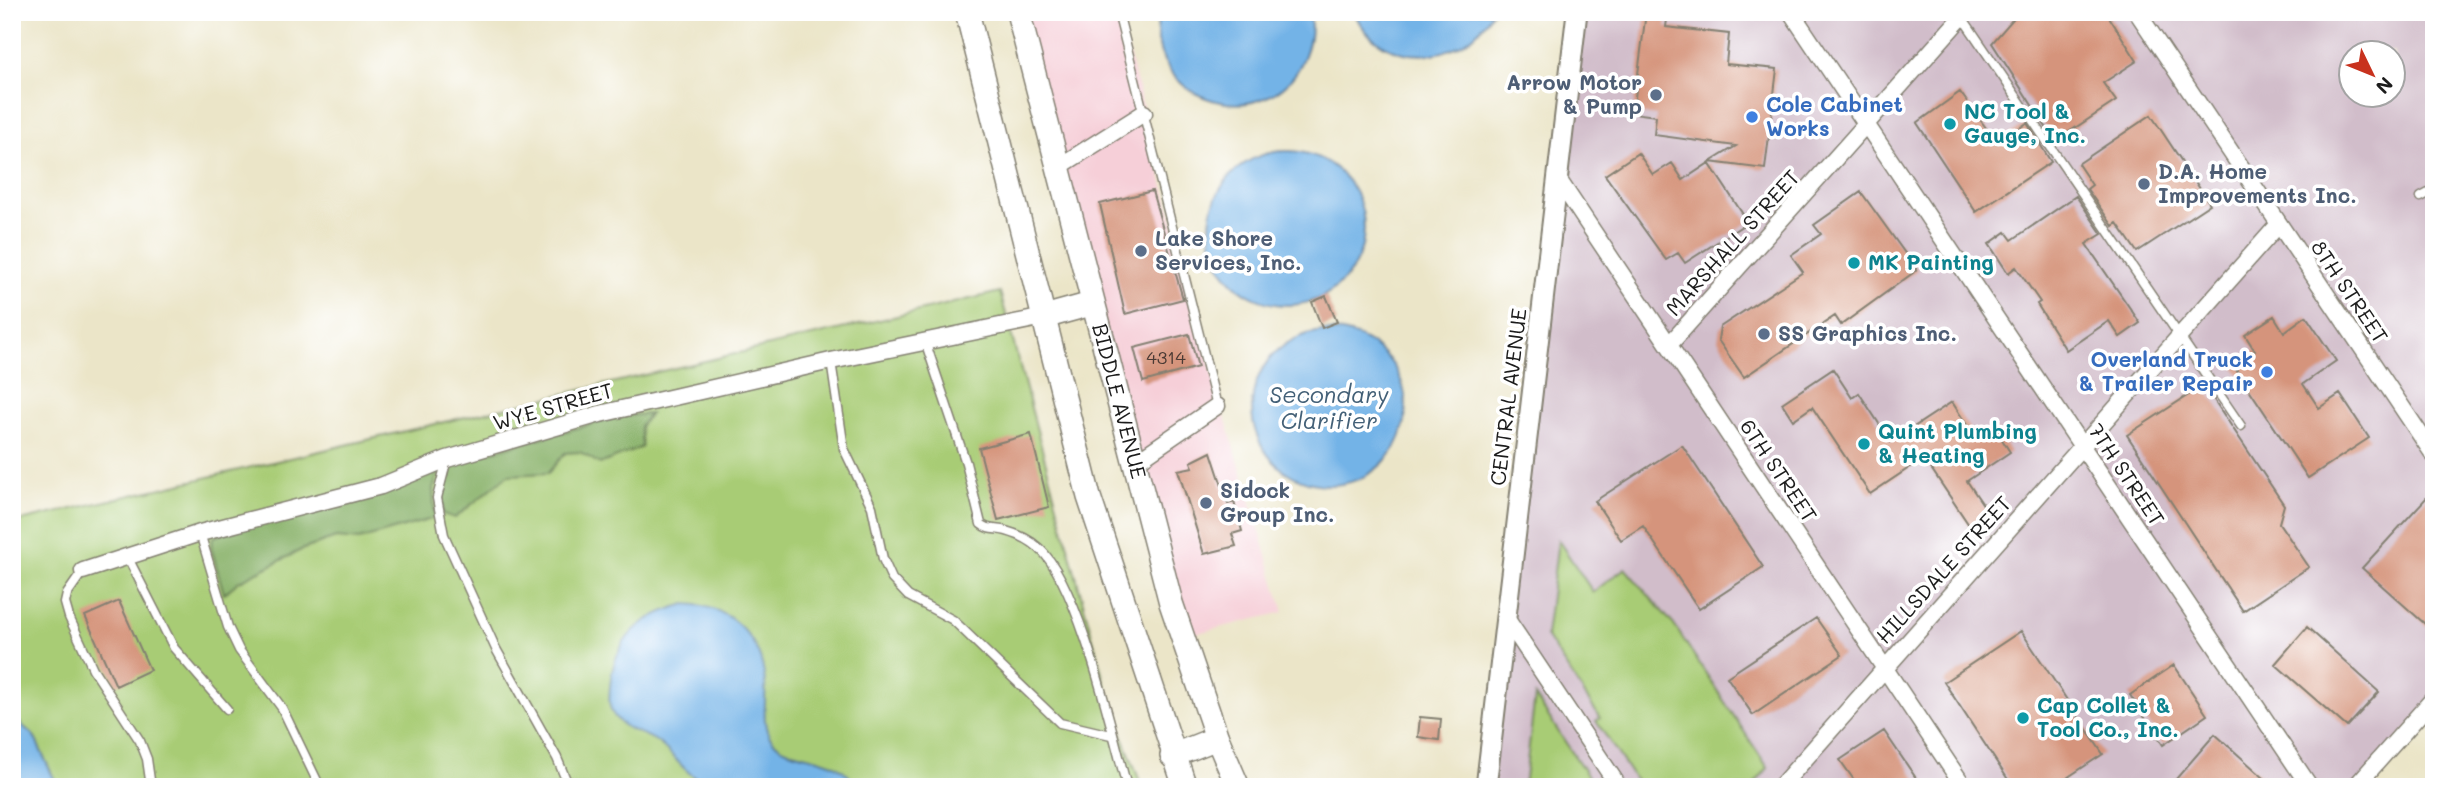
<svg xmlns="http://www.w3.org/2000/svg" width="2446" height="799" viewBox="0 0 2446 799" font-family="Mali,sans-serif">
<rect width="100%" height="100%" fill="#fff"/>
<filter id="ink" filterUnits="userSpaceOnUse"><feTurbulence type="fractalNoise" baseFrequency=".0143" numOctaves="2"/><feDisplacementMap in="SourceGraphic" scale="14" xChannelSelector="R" yChannelSelector="G"/><feConvolveMatrix kernelMatrix="1 2 1 2 8 2 1 2 1" color-interpolation-filters="sRGB"/></filter>
<filter id="wash" filterUnits="userSpaceOnUse"><feTurbulence type="fractalNoise" baseFrequency=".00686" numOctaves="4" result="noise"/><feDisplacementMap in="SourceGraphic" scale="28" xChannelSelector="R" yChannelSelector="G"/><feGaussianBlur stdDeviation="1.57" result="paint"/><feColorMatrix in="noise" values="0 0 0 0 0 0 0 0 0 0 0 0 0 0 0 0 0 1.4 0 .05"/><feComposite in="paint" operator="in"/></filter>
<g filter="url(#wash)">
<rect width="100%" height="100%" fill="#ebe5c8"/>
<path fill="#f6cfd8" d="M 1018,12 L 1118,12 L 1222,407 L 1284,612 L 1182,637 Z"/>
<path fill="#d1bdca" fill-rule="evenodd" d="M 1577,12 L 2434,12 L 2434,717 L 2424,710 L 2355,787 L 1486,787 ZM 2352,52 L 2394,52 L 2394,94 L 2352,94 Z"/>
<path fill="#a8cc75" stroke="#627448" stroke-width="2" d="M 1000,292 L 1110,703 L 1142,787 L 58,787 L 34,736 L 12,716 L 19,606 L 12,523 Z
M 1558,540 L 1593,592 L 1625,568 L 1674,625 L 1768,768 L 1752,787 L 1640,787 L 1596,721 L 1600,718 L 1546,636 Z
M 1535,696 L 1595,787 L 1524,787 Z"/>
<path fill="#86b066" stroke="#516641" stroke-width="2" d="M 650,414 L 640,426 L 642,447 L 600,464 L 580,452 L 565,453 L 548,473 L 508,475 L 455,518 L 443,514 C 442,495 441,474 457,461 L 621,416 Z
M 441,466 L 433,489 L 435,518 L 359,540 L 336,538 L 301,550 L 238,582 L 224,594 L 211,547 L 213,537 Z"/>
<path fill="#73b3e7" stroke="#486882" stroke-width="2" d="M 1159,12 L 1309,12 C 1313,26 1310,42 1305,55 C 1273,141 1140,104 1159,12 Z
M 1354,12 L 1492,12 C 1465,67 1379,71 1354,12 Z
M1210 228a77 77 0 1 1 154 0a77 77 0 1 1-154 0Z
M1252 408a77 77 0 1 1 154 0a77 77 0 1 1-154 0Z
M 12,595 L 19,606 L 12,716 L 34,736 L 58,787 L 12,787 Z
M 686,604 C 731,606 761,637 765,682 C 767,698 761,721 769,735 C 786,765 835,746 857,787 C 836,787 808,792 788,787 C 781,785 775,781 768,781 C 747,780 734,791 710,784 C 686,778 675,754 656,741 C 643,732 626,732 615,717 C 608,708 609,698 610,687 C 614,638 641,616 686,604 Z"/>
<g id="blocks">
<path fill="#d5947c" d="M 1646,12 L 1668,12 L 1666,27 L 1729,34 L 1726,64 L 1777,69 L 1765,169 L 1710,162 L 1736,146 L 1654,135 L 1656,116 L 1633,113 Z
M 2019,12 L 2106,12 L 2137,61 L 2103,83 L 2116,101 L 2055,141 L 1992,43 Z
M 1960,92 L 1997,143 L 2027,123 L 2051,162 L 1976,212 L 1917,123 Z
M 2151,115 L 2210,204 L 2137,252 L 2117,223 L 2113,226 L 2087,189 L 2092,185 L 2078,164 Z
M 1638,153 L 1653,175 L 1672,163 L 1683,180 L 1709,163 L 1748,222 L 1685,263 L 1678,253 L 1666,260 L 1605,175 Z
M 1152,191 L 1183,299 L 1125,314 L 1100,204 Z
M 1861,192 L 1917,270 L 1841,325 L 1835,316 L 1744,377 L 1718,340 L 1720,327 L 1803,272 L 1791,255 L 1821,234 L 1814,225 Z
M 2076,196 L 2102,234 L 2086,244 L 2140,323 L 2120,337 L 2109,321 L 2066,350 L 2037,304 L 2040,302 L 2016,267 L 2008,273 L 1989,244 L 2006,232 L 2012,240 Z
M 1326,296 L 1337,322 L 1322,328 L 1312,302 Z
M 2274,316 L 2284,332 L 2306,316 L 2336,361 L 2303,384 L 2319,408 L 2340,394 L 2369,438 L 2308,478 L 2233,365 L 2255,351 L 2245,335 Z
M 1189,334 L 1198,367 L 1143,382 L 1134,348 Z
M 1833,369 L 1852,398 L 1859,393 L 1891,442 L 1952,402 L 1976,439 L 1994,427 L 2010,452 L 1967,481 L 1990,515 L 1971,528 L 1924,458 L 1870,494 L 1812,407 L 1793,420 L 1782,403 Z
M 2204,385 L 2284,505 L 2279,523 L 2309,567 L 2243,611 L 2127,435 Z
M 1031,434 L 1049,507 L 998,520 L 979,448 Z
M 1682,445 L 1763,567 L 1699,609 L 1643,526 L 1621,540 L 1595,501 Z
M 1211,452 L 1228,504 L 1234,502 L 1242,531 L 1232,534 L 1236,546 L 1204,554 L 1178,470 L 1193,467 L 1191,462 Z
M 2427,497 L 2434,507 L 2434,632 L 2362,568 Z
M 119,601 L 150,670 L 116,686 L 85,616 Z
M 1816,618 L 1842,655 L 1753,715 L 1727,677 Z
M 2307,627 L 2379,692 L 2347,727 L 2275,664 Z
M 2021,631 L 2103,754 L 2053,787 L 2013,787 L 1944,682 Z
M 2174,665 L 2207,715 L 2163,745 L 2130,695 Z
M 1420,717 L 1441,719 L 1439,740 L 1418,737 Z
M 1884,731 L 1922,787 L 1859,787 L 1840,760 Z
M 2215,734 L 2274,787 L 2169,787 Z"/>
</g>
</g>
<g filter="url(#ink)">
<use href="#blocks" fill-opacity="0" stroke="#848072" stroke-width="2"/>
<g fill="none" stroke-linecap="round" stroke-linejoin="round">
<defs>
<path id="service" d="M 1118,12 L 1217,406
M 1962,17 L 2241,426
M 2421,197 L 2434,190
M 926,344 L 966,463 L 981,524 C 989,531 996,528 1006,531 C 1017,534 1030,540 1039,548 C 1079,584 1112,732 1127,787
M 831,361 L 844,449 L 872,507 L 883,559 L 892,579 L 908,596 L 953,620 L 1060,723 L 1111,735
M 447,459 L 437,498 L 444,535 L 496,649 L 557,758 L 569,787
M 200,533 L 228,627 L 239,650 L 282,708 L 320,787
M 127,556 L 174,648 L 227,709
M 83,571 L 67,594 L 65,603 L 69,617 L 93,669 L 140,741 L 147,759 L 151,787"/>
<path id="minor" d="M 1791,12 L 2310,787
M 2137,12 L 2434,455
M 1057,168 L 1144,113
M 1558,179 L 1964,787
M 1669,345 L 1966,12
M 1134,463 L 1217,406
M 83,571 L 200,533 L 381,486 L 447,459 L 600,414 L 831,361 L 1044,317
M 1506,618 L 1619,787
M 1780,787 L 2279,224
M 2355,787 L 2434,698"/>
<path id="tertiary" d="M 1486,787 L 1577,12"/>
<g id="secondary">
<path d="M 967,12 L 1089,497 L 1185,787"/>
<path id="s1" d="M 1018,12 L 1171,603 L 1217,738 L 1238,787"/>
<path d="M 1044,317 L 1091,304"/>
<path d="M 1172,756 L 1217,738"/>
</g>
</defs>
<use href="#service" stroke="#848072" stroke-width="11"/>
<use href="#minor" stroke="#848072" stroke-width="19"/>
<use href="#tertiary" stroke="#848072" stroke-width="23"/>
<use href="#secondary" stroke="#848072" stroke-width="26"/>
<use href="#service" stroke="#fff" stroke-width="8"/>
<use href="#minor" stroke="#fff" stroke-width="16"/>
<use href="#tertiary" stroke="#fff" stroke-width="19"/>
<use href="#secondary" stroke="#fff" stroke-width="23"/>
</g>
</g>
<g fill="#5c6f8a" stroke="#fff" stroke-width="2.5">
<circle cx="1656" cy="95" r="7"/>
<circle cx="2144" cy="184" r="7"/>
<circle cx="1141" cy="251" r="7"/>
<circle cx="1764" cy="334" r="7"/>
<circle cx="1206" cy="503" r="7"/>
</g>
<g fill="#3f7fe0" stroke="#fff" stroke-width="2.5">
<circle cx="1752" cy="117" r="7"/>
<circle cx="2267" cy="372" r="7"/>
</g>
<g fill="#0f9aa8" stroke="#fff" stroke-width="2.5">
<circle cx="1950" cy="124" r="7"/>
<circle cx="1854" cy="263" r="7"/>
<circle cx="1864" cy="444" r="7"/>
<circle cx="2023" cy="718" r="7"/>
</g>
<g text-anchor="middle" stroke-width="7" stroke-linejoin="round" paint-order="stroke">
<g font-size="18" fill="#4a3a34">
<text x="1166" y="364">4314</text>
</g>
<g font-size="21" font-weight="bold" fill="#4e5e75" stroke="#fff" text-anchor="start">
<text x="1642" y="90" text-anchor="end">Arrow Motor<tspan x="1642" dy="24">&amp; Pump</tspan></text>
<text x="2158" y="179">D.A. Home<tspan x="2158" dy="24">Improvements Inc.</tspan></text>
<text x="1155" y="246">Lake Shore<tspan x="1155" dy="24">Services, Inc.</tspan></text>
<text x="1778" y="341">SS Graphics Inc.</text>
<text x="1220" y="498">Sidock<tspan x="1220" dy="24">Group Inc.</tspan></text>
</g>
<g font-size="21" font-weight="bold" fill="#366cbe" stroke="#fff" text-anchor="start">
<text x="1766" y="112">Cole Cabinet<tspan x="1766" dy="24">Works</tspan></text>
<text x="2253" y="367" text-anchor="end">Overland Truck<tspan x="2253" dy="24">&amp; Trailer Repair</tspan></text>
</g>
<g font-size="21" font-weight="bold" fill="#0d838f" stroke="#fff" text-anchor="start">
<text x="1964" y="119">NC Tool &amp;<tspan x="1964" dy="24">Gauge, Inc.</tspan></text>
<text x="1868" y="270">MK Painting</text>
<text x="1878" y="439">Quint Plumbing<tspan x="1878" dy="24">&amp; Heating</tspan></text>
<text x="2037" y="713">Cap Collet &amp;<tspan x="2037" dy="24">Tool Co., Inc.</tspan></text>
</g>
<g font-size="21" fill="#1c1c1c" stroke="#fff">
<text transform="translate(1733 243) rotate(-48)" y="7">MARSHALL STREET</text>
<text transform="translate(2349 292) rotate(56)" y="7">8TH STREET</text>
<text transform="translate(1509 397) rotate(-83)" y="7">CENTRAL AVENUE</text>
<text dy="7" stroke="none"><textPath href="#s1" startOffset="402">BIDDLE AVENUE</textPath></text>
<text transform="translate(553 407) rotate(-16)" y="7">WYE STREET</text>
<text transform="translate(1778 471) rotate(56)" y="7">6TH STREET</text>
<text transform="translate(2126 475) rotate(56)" y="7">7TH STREET</text>
<text transform="translate(1944 570) rotate(-48)" y="7">HILLSDALE STREET</text>
</g>
<g font-size="23" font-style="italic" fill="#436077" stroke="#fff">
<text x="1329" y="403">Secondary<tspan x="1329" dy="26">Clarifier</tspan></text>
</g>
</g>
<rect width="2446" height="799" fill="none" stroke="#fff" stroke-width="42"/>
<g transform="translate(2372 74) rotate(133)"><circle r="33" fill="#ffffff" stroke="#a4a4a4" stroke-width="2"/>
<path d="M0-5L12 26L0 18L-12 26Z" fill="#c8321e"/>
<text y="-10" font-size="19" font-weight="bold" text-anchor="middle" fill="#1c1c1c">N</text>
</g>
</svg>
